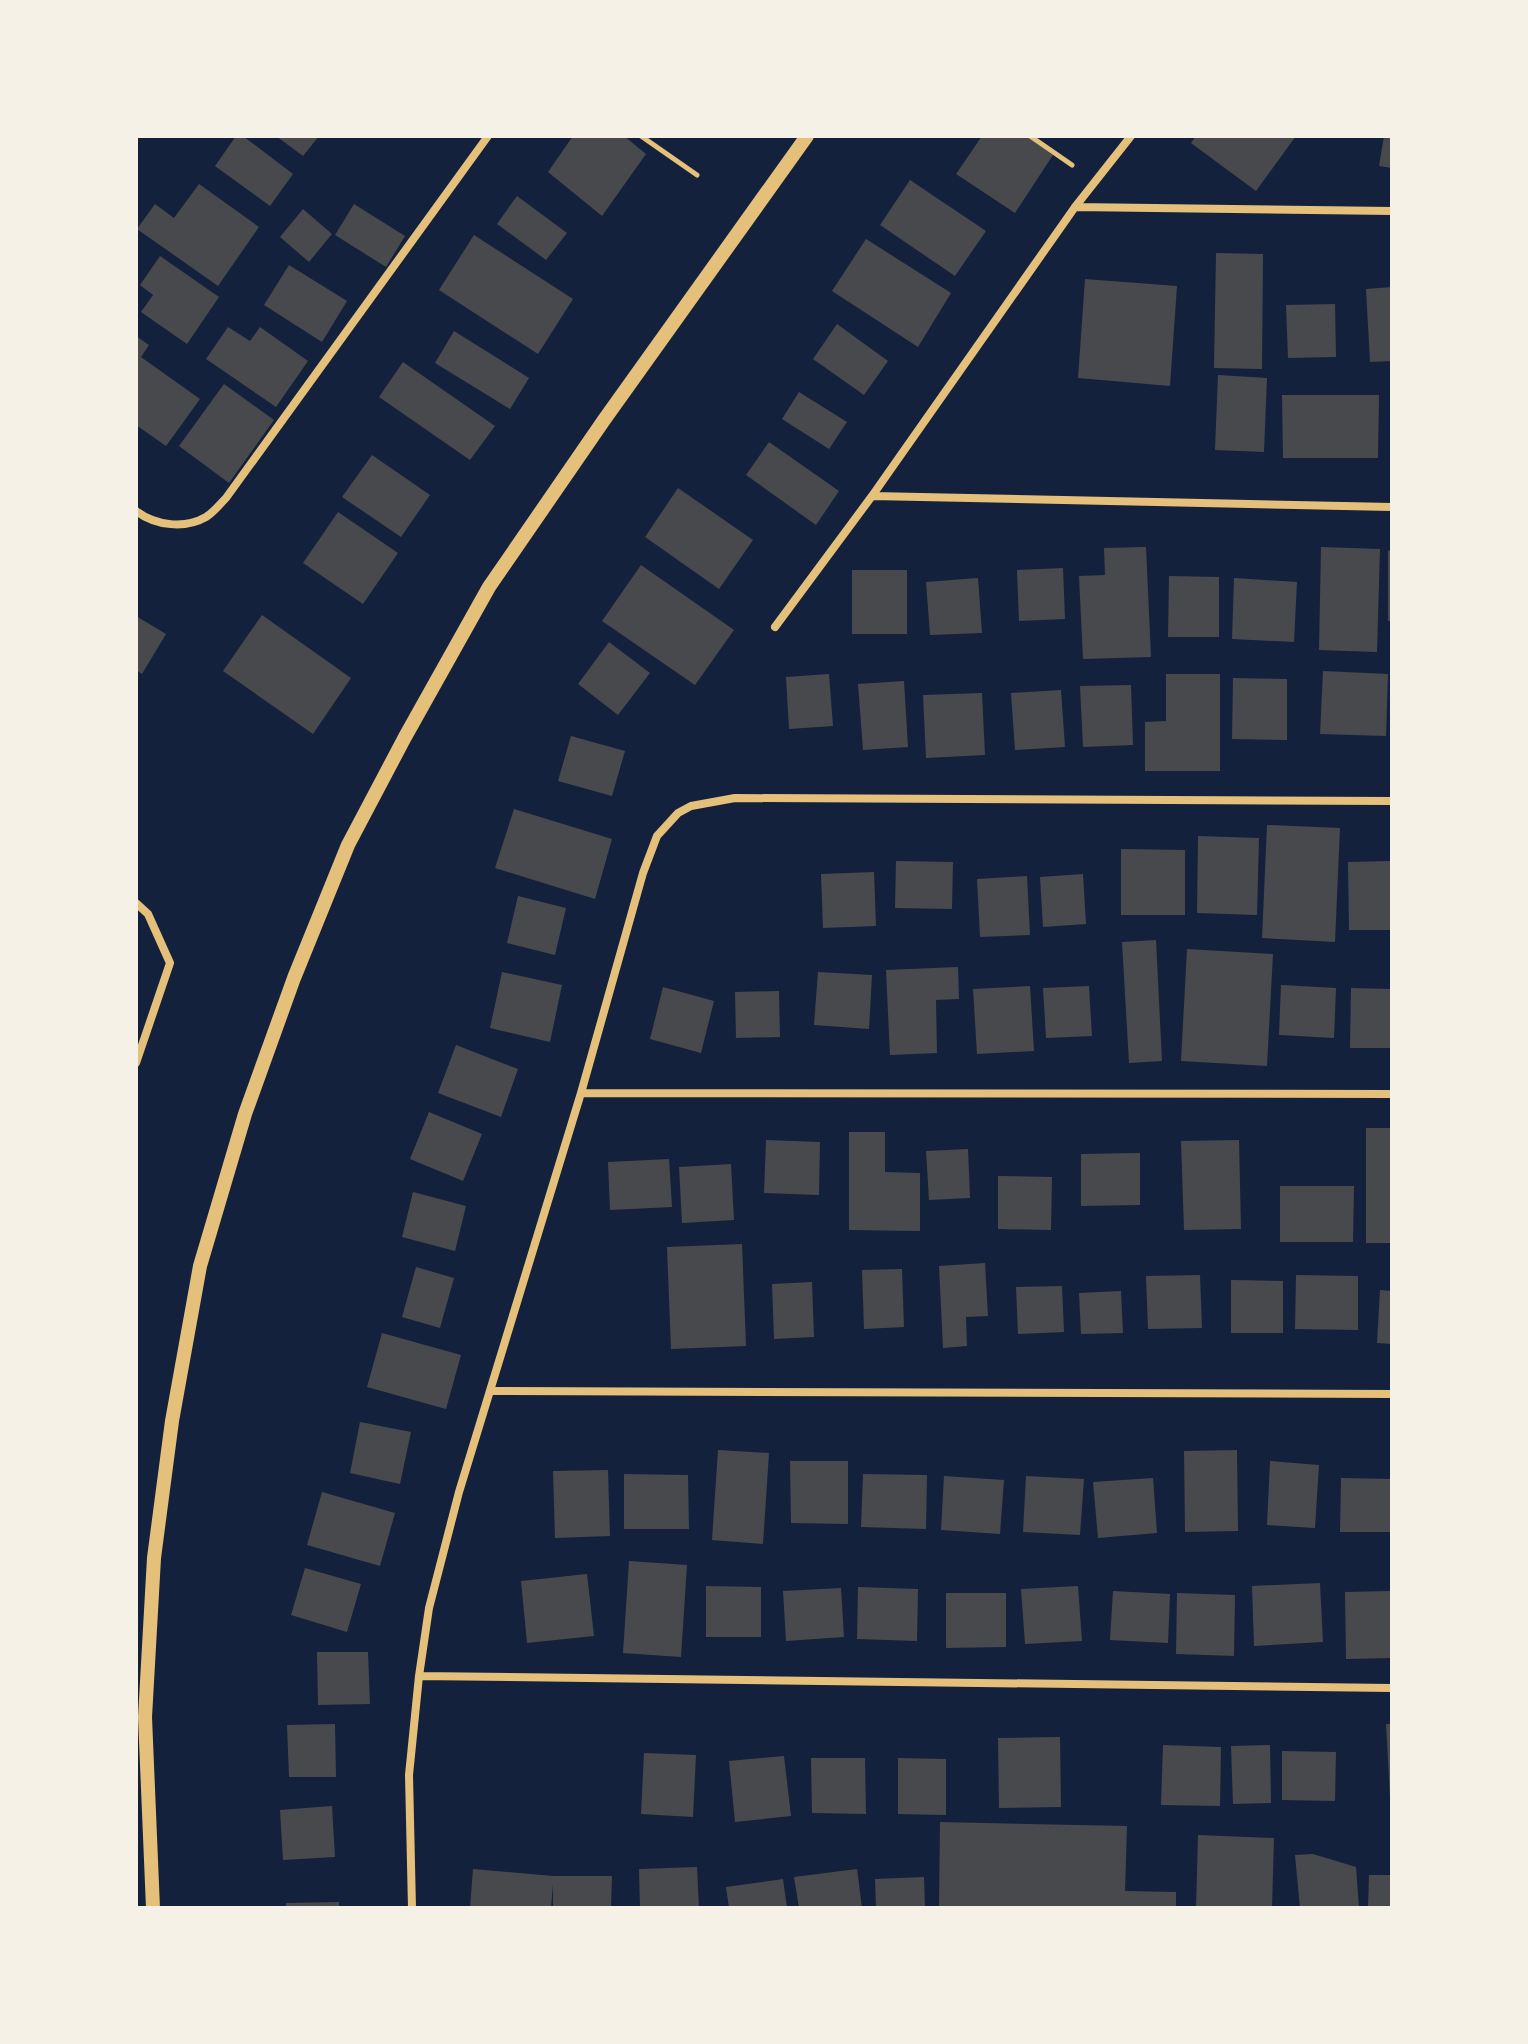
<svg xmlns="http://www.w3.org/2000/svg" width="1528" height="2044" viewBox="0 0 1528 2044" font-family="Mulish,sans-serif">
<rect width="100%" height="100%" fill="#14213d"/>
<path fill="#48494c" d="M 236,136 L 243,136 L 293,174 L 270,206 L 215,166 Z
M 276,136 L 319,136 L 303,156 Z
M 573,136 L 624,136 L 646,154 L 602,216 L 548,172 Z
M 982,136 L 1026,136 L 1053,155 L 1015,213 L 956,174 Z
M 1196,136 L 1296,136 L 1256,191 L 1191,143 Z
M 1384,136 L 1392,136 L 1392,168 L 1379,166 Z
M 910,180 L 986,231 L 955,276 L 880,225 Z
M 199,184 L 259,227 L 218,286 L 137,229 L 155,204 L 174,218 Z
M 517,196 L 567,233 L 546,260 L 497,224 Z
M 354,204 L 405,236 L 386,267 L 335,235 Z
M 303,209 L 332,234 L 309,262 L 280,237 Z
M 474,235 L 573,299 L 538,354 L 439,290 Z
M 866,239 L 951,293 L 918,347 L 832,291 Z
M 1216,253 L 1263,254 L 1262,369 L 1214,368 Z
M 160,256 L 219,297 L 187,344 L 141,312 L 153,295 L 140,285 Z
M 289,265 L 347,301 L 322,342 L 264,305 Z
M 1085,279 L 1177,286 L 1170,386 L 1078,378 Z
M 1392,287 L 1392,361 L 1370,362 L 1366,289 Z
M 1335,304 L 1336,357 L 1288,358 L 1286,305 Z
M 837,324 L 888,361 L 864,395 L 813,359 Z
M 228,327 L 250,341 L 260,327 L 308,361 L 276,407 L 206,359 Z
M 454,331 L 529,378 L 510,409 L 435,363 Z
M 136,336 L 149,345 L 141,357 L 200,399 L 166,446 L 136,425 Z
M 403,362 L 495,426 L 470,460 L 379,397 Z
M 1218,375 L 1267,378 L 1264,452 L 1215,450 Z
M 224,384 L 274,420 L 229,483 L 179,446 Z
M 799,392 L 847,422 L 829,449 L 782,419 Z
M 1282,395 L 1379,395 L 1378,458 L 1283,458 Z
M 769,442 L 839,491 L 816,525 L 746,475 Z
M 372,455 L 430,495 L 401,537 L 342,497 Z
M 678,488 L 753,540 L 719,589 L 645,537 Z
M 338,512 L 398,553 L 363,604 L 303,563 Z
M 1146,547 L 1151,657 L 1083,659 L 1079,576 L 1105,575 L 1104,548 Z
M 1321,547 L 1380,549 L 1377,652 L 1319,650 Z
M 1392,550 L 1392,621 L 1388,621 L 1388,551 Z
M 641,565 L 734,630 L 695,685 L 602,621 Z
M 1063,568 L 1065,619 L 1019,621 L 1017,570 Z
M 852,570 L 907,570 L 907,634 L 852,634 Z
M 1169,576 L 1219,577 L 1219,637 L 1168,637 Z
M 978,578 L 982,633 L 930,635 L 926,582 Z
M 1234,578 L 1297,582 L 1294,642 L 1232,639 Z
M 262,615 L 351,678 L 313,734 L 223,671 Z
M 136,616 L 166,634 L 142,674 L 136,670 Z
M 609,642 L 650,673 L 618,715 L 578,684 Z
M 1323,671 L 1388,674 L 1386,736 L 1320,734 Z
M 829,674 L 833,726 L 789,729 L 786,677 Z
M 1166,674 L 1220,674 L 1220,771 L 1145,771 L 1145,722 L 1166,721 Z
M 1233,678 L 1287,679 L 1287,740 L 1232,739 Z
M 904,681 L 908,747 L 863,750 L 858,684 Z
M 1131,685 L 1133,745 L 1083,747 L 1080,686 Z
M 1061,690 L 1065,747 L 1015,750 L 1011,693 Z
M 982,693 L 985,755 L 926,758 L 923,695 Z
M 571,736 L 625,751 L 612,796 L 558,781 Z
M 514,809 L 612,839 L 595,899 L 495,868 Z
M 1267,825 L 1340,828 L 1335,942 L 1262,938 Z
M 1198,836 L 1259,838 L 1257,915 L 1197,913 Z
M 1121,849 L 1185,850 L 1185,915 L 1121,915 Z
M 896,861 L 953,862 L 952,909 L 895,908 Z
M 1392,861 L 1392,930 L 1349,930 L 1348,862 Z
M 874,872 L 876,926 L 823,928 L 821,874 Z
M 1083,874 L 1086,924 L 1043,927 L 1040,877 Z
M 1027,876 L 1030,935 L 980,937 L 977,879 Z
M 518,896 L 566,908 L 555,955 L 507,943 Z
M 1156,940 L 1162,1061 L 1129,1063 L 1122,942 Z
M 1187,949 L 1273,954 L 1267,1066 L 1181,1061 Z
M 958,967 L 959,999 L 936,1000 L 937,1053 L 890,1055 L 886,970 Z
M 502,972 L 562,985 L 550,1042 L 490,1028 Z
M 818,972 L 872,975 L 869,1029 L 814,1025 Z
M 1281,985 L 1336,988 L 1334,1038 L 1279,1035 Z
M 1030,986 L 1034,1051 L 977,1054 L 973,989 Z
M 1089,986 L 1092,1036 L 1046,1038 L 1043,988 Z
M 663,987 L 714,1001 L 701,1053 L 650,1039 Z
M 1351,988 L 1392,989 L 1392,1048 L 1350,1048 Z
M 779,991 L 780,1037 L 736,1038 L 735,992 Z
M 456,1045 L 518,1069 L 501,1117 L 438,1093 Z
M 429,1112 L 482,1134 L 463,1181 L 410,1159 Z
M 1366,1128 L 1392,1128 L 1392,1243 L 1366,1243 Z
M 849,1132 L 885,1132 L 885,1172 L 920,1173 L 920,1231 L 849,1230 Z
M 766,1140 L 820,1142 L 819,1195 L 764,1193 Z
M 1239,1140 L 1241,1229 L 1184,1230 L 1181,1141 Z
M 968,1149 L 970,1198 L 929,1200 L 926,1151 Z
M 1140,1153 L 1140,1205 L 1081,1206 L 1081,1154 Z
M 669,1159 L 672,1207 L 610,1210 L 608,1162 Z
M 731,1164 L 734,1220 L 682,1223 L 679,1167 Z
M 998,1176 L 1052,1177 L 1051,1230 L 998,1229 Z
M 1280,1186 L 1354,1186 L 1353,1242 L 1280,1242 Z
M 413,1192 L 466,1206 L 455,1251 L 402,1237 Z
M 742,1244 L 746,1346 L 671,1349 L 667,1247 Z
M 985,1263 L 988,1316 L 966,1317 L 967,1346 L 943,1348 L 939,1266 Z
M 416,1267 L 454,1278 L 440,1328 L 402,1317 Z
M 902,1269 L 904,1327 L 864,1329 L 862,1270 Z
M 1200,1275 L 1202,1328 L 1148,1329 L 1146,1276 Z
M 1296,1275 L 1358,1276 L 1358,1330 L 1295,1329 Z
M 1231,1280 L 1283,1281 L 1283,1333 L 1231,1333 Z
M 812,1282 L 814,1337 L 774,1339 L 772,1284 Z
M 1062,1286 L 1064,1332 L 1018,1334 L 1016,1287 Z
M 1380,1290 L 1392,1291 L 1392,1344 L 1377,1343 Z
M 1121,1291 L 1123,1333 L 1081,1334 L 1079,1293 Z
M 382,1333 L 461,1355 L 446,1409 L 367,1387 Z
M 360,1422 L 411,1432 L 400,1484 L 350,1473 Z
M 718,1450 L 769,1453 L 763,1544 L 712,1540 Z
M 1237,1450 L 1238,1531 L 1185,1532 L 1184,1451 Z
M 790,1461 L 848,1461 L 848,1524 L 791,1523 Z
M 1270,1461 L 1319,1465 L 1315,1528 L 1267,1525 Z
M 608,1470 L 610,1536 L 555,1538 L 553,1471 Z
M 624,1474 L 688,1475 L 689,1529 L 624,1529 Z
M 863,1474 L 927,1475 L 926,1529 L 861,1527 Z
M 944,1476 L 1004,1480 L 1000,1534 L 941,1530 Z
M 1026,1476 L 1084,1479 L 1080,1535 L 1023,1532 Z
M 1153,1478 L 1157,1533 L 1098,1538 L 1093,1482 Z
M 1341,1478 L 1392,1479 L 1392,1532 L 1340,1532 Z
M 322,1492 L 395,1513 L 380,1566 L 307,1545 Z
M 629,1561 L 687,1565 L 681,1657 L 623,1653 Z
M 305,1568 L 361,1584 L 347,1632 L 291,1615 Z
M 587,1574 L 594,1636 L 527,1643 L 521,1581 Z
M 1320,1583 L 1323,1642 L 1254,1646 L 1252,1586 Z
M 706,1586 L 761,1587 L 761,1637 L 706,1637 Z
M 1078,1586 L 1082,1641 L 1025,1644 L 1021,1589 Z
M 858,1587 L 918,1589 L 917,1641 L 857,1639 Z
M 841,1588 L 844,1637 L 786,1641 L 783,1591 Z
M 1113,1591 L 1170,1594 L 1168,1643 L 1110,1640 Z
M 1391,1591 L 1392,1658 L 1346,1659 L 1345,1592 Z
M 946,1593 L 1006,1593 L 1006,1647 L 946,1648 Z
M 1177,1593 L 1235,1595 L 1234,1656 L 1176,1654 Z
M 317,1652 L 368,1652 L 370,1704 L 318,1705 Z
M 335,1724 L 336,1777 L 289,1777 L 287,1725 Z
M 1386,1724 L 1392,1724 L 1392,1797 L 1390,1797 Z
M 1060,1737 L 1061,1807 L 999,1808 L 998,1738 Z
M 1163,1745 L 1221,1747 L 1220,1806 L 1161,1805 Z
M 1270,1745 L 1271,1803 L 1233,1804 L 1231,1746 Z
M 1282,1751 L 1336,1752 L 1335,1801 L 1282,1800 Z
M 644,1753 L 696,1755 L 693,1817 L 641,1814 Z
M 784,1756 L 791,1816 L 735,1822 L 729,1761 Z
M 811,1758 L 865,1758 L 866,1814 L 812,1813 Z
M 898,1758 L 946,1759 L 946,1815 L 898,1814 Z
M 332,1806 L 335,1857 L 283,1860 L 280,1810 Z
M 940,1822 L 1127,1826 L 1125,1891 L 1176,1892 L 1176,1908 L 939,1908 Z
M 1198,1835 L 1274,1838 L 1272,1908 L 1196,1908 Z
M 1313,1854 L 1356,1867 L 1359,1908 L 1300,1908 L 1295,1855 Z
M 697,1867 L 699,1908 L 640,1908 L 639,1869 Z
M 473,1869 L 553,1876 L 612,1876 L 611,1908 L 553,1908 L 553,1884 L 551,1908 L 470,1908 Z
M 857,1869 L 862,1908 L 799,1908 L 794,1877 Z
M 1369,1875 L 1392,1875 L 1392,1908 L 1368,1908 Z
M 924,1877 L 925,1908 L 876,1908 L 875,1879 Z
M 783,1879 L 787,1908 L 729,1908 L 726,1887 Z
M 339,1902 L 339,1908 L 286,1908 L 286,1903 Z"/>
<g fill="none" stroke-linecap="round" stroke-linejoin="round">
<path stroke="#e5c07b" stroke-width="5" d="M 641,136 L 697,175
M 1030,136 L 1072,165"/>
<path stroke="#e5c07b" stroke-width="8" d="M 1075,207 L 1392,211
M 872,496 L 1392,507
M 136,511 C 156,526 185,529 206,517 C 214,512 220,504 226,498 L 488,136
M 775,627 L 872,496 L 1075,207 L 1131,136
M 136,903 L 148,914 L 170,963 L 136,1063
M 581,1093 L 1392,1094
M 490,1391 L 1392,1394
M 419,1676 L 1392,1688
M 412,1908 L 409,1775 L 419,1676 L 429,1608 L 459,1492 L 581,1093 L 643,873 L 657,836 L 678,813 L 691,806 L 735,798 L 1392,801"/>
<path stroke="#e5c07b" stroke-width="14" d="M 153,1908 L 145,1717 L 154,1558 L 172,1421 L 200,1266 L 245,1114 L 294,978 L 348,845 L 405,737 L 489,587 L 604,420 L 807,136"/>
</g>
<rect width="1528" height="2044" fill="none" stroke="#f6f1e7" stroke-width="276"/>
</svg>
